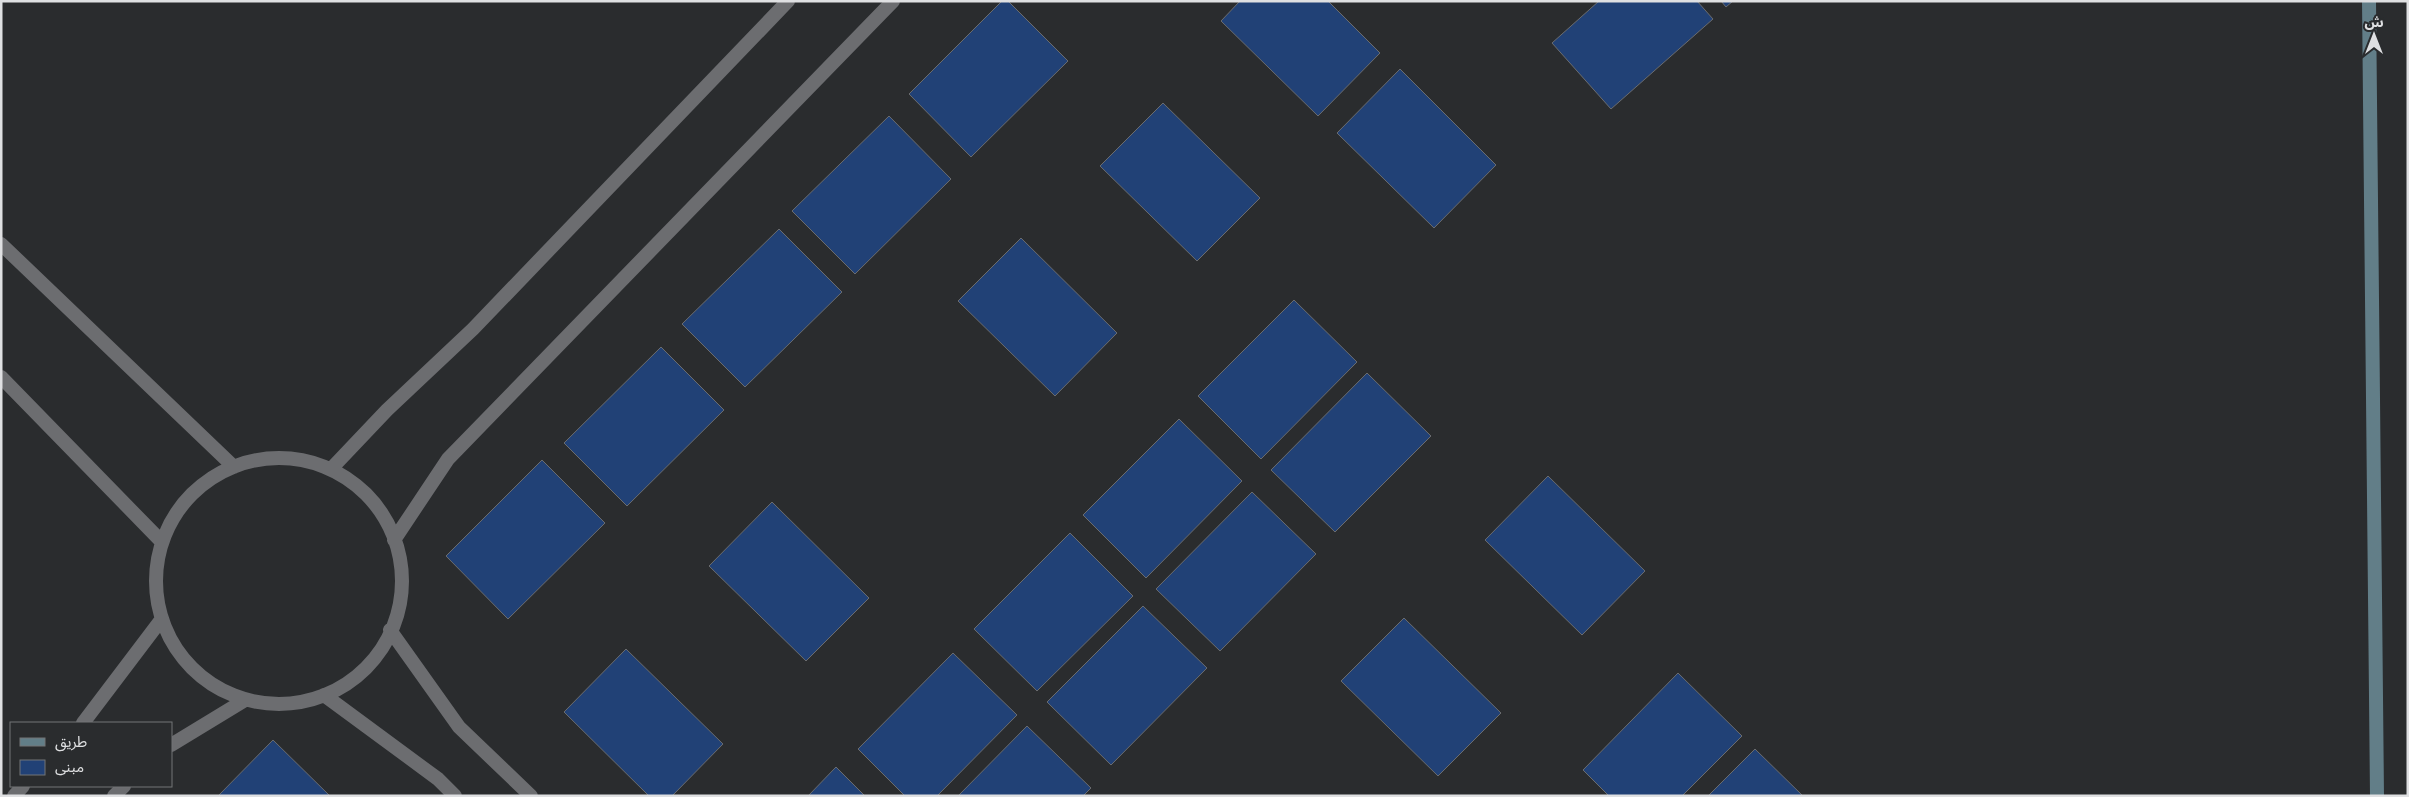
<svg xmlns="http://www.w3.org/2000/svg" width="2409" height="797" viewBox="0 0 2409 797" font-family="Signika,'Noto Sans Arabic',sans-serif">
<rect width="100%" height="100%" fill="#2a2c2e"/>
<path fill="#214176" stroke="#6a6c6f" d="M 1002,1 L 1008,1 L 1068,61 L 971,157 L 909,94 Z
M 1240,1 L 1328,1 L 1380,53 L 1318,116 L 1221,21 Z
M 1599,1 L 1697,1 L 1713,19 L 1611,109 L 1552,43 Z
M 1721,1 L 1733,1 L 1726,7 Z
M 1400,69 L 1496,165 L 1434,228 L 1337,133 Z
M 1163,103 L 1260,198 L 1197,261 L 1100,166 Z
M 889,116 L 951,179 L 855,274 L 792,211 Z
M 779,229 L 842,292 L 745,387 L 682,324 Z
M 1021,238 L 1117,333 L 1055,396 L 958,301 Z
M 1294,300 L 1357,362 L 1261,459 L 1198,396 Z
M 661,347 L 724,410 L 627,506 L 564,443 Z
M 1367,373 L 1431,436 L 1335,532 L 1271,470 Z
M 1179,419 L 1242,481 L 1146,578 L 1083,515 Z
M 542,460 L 605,523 L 508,619 L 446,556 Z
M 1548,476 L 1645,571 L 1582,635 L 1485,540 Z
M 1252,492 L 1316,554 L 1220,651 L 1156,589 Z
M 772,502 L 869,598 L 806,661 L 709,566 Z
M 1070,533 L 1133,596 L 1037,691 L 974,629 Z
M 1143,606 L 1207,668 L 1111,765 L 1047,702 Z
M 1404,618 L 1501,713 L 1438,776 L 1341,681 Z
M 626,649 L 723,744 L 672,796 L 649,796 L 564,712 Z
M 953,653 L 1017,715 L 937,796 L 905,796 L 858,749 Z
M 1678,673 L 1742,736 L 1682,796 L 1609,796 L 1583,770 Z
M 1027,726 L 1091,788 L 1083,796 L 958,796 Z
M 273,740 L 330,796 L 218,796 Z
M 1755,749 L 1803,796 L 1708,796 Z
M 836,767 L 865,796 L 808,796 Z"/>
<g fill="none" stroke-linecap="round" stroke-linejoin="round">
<path stroke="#6c6d70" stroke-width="14" d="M 1,244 L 234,467
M 1,377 L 161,541
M156 581a123 123 0 1 1 246 0a123 123 0 1 1-246 0Z
M 331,469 L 387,410 L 473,329 L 788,1
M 394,540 L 448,459 L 893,1
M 390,630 L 459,727 L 531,796
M 324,695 L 438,779 L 455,796
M 83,723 L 161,620
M 171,745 L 245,700
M 14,796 L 23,786
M 114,796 L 124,786"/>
<path stroke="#627e88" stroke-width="14" d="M 2369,1 L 2377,796"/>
</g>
<rect width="2409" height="797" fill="none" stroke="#dfe0e2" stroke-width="5"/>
<rect x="10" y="722" width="162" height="65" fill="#2a2c2e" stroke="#727476"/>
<rect x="20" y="738" width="25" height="8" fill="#627e88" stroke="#727476"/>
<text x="55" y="747" font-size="15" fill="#dfe0e2">طريق</text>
<rect x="20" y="760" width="25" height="15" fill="#214176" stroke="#727476"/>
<text x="55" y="772" font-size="15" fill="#dfe0e2">مبنى</text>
<g transform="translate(2374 35)" stroke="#2a2c2e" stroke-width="4" paint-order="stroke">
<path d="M0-4L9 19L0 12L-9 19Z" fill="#dfe0e2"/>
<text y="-8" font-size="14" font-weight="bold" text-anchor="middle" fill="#dfe0e2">ش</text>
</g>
</svg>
